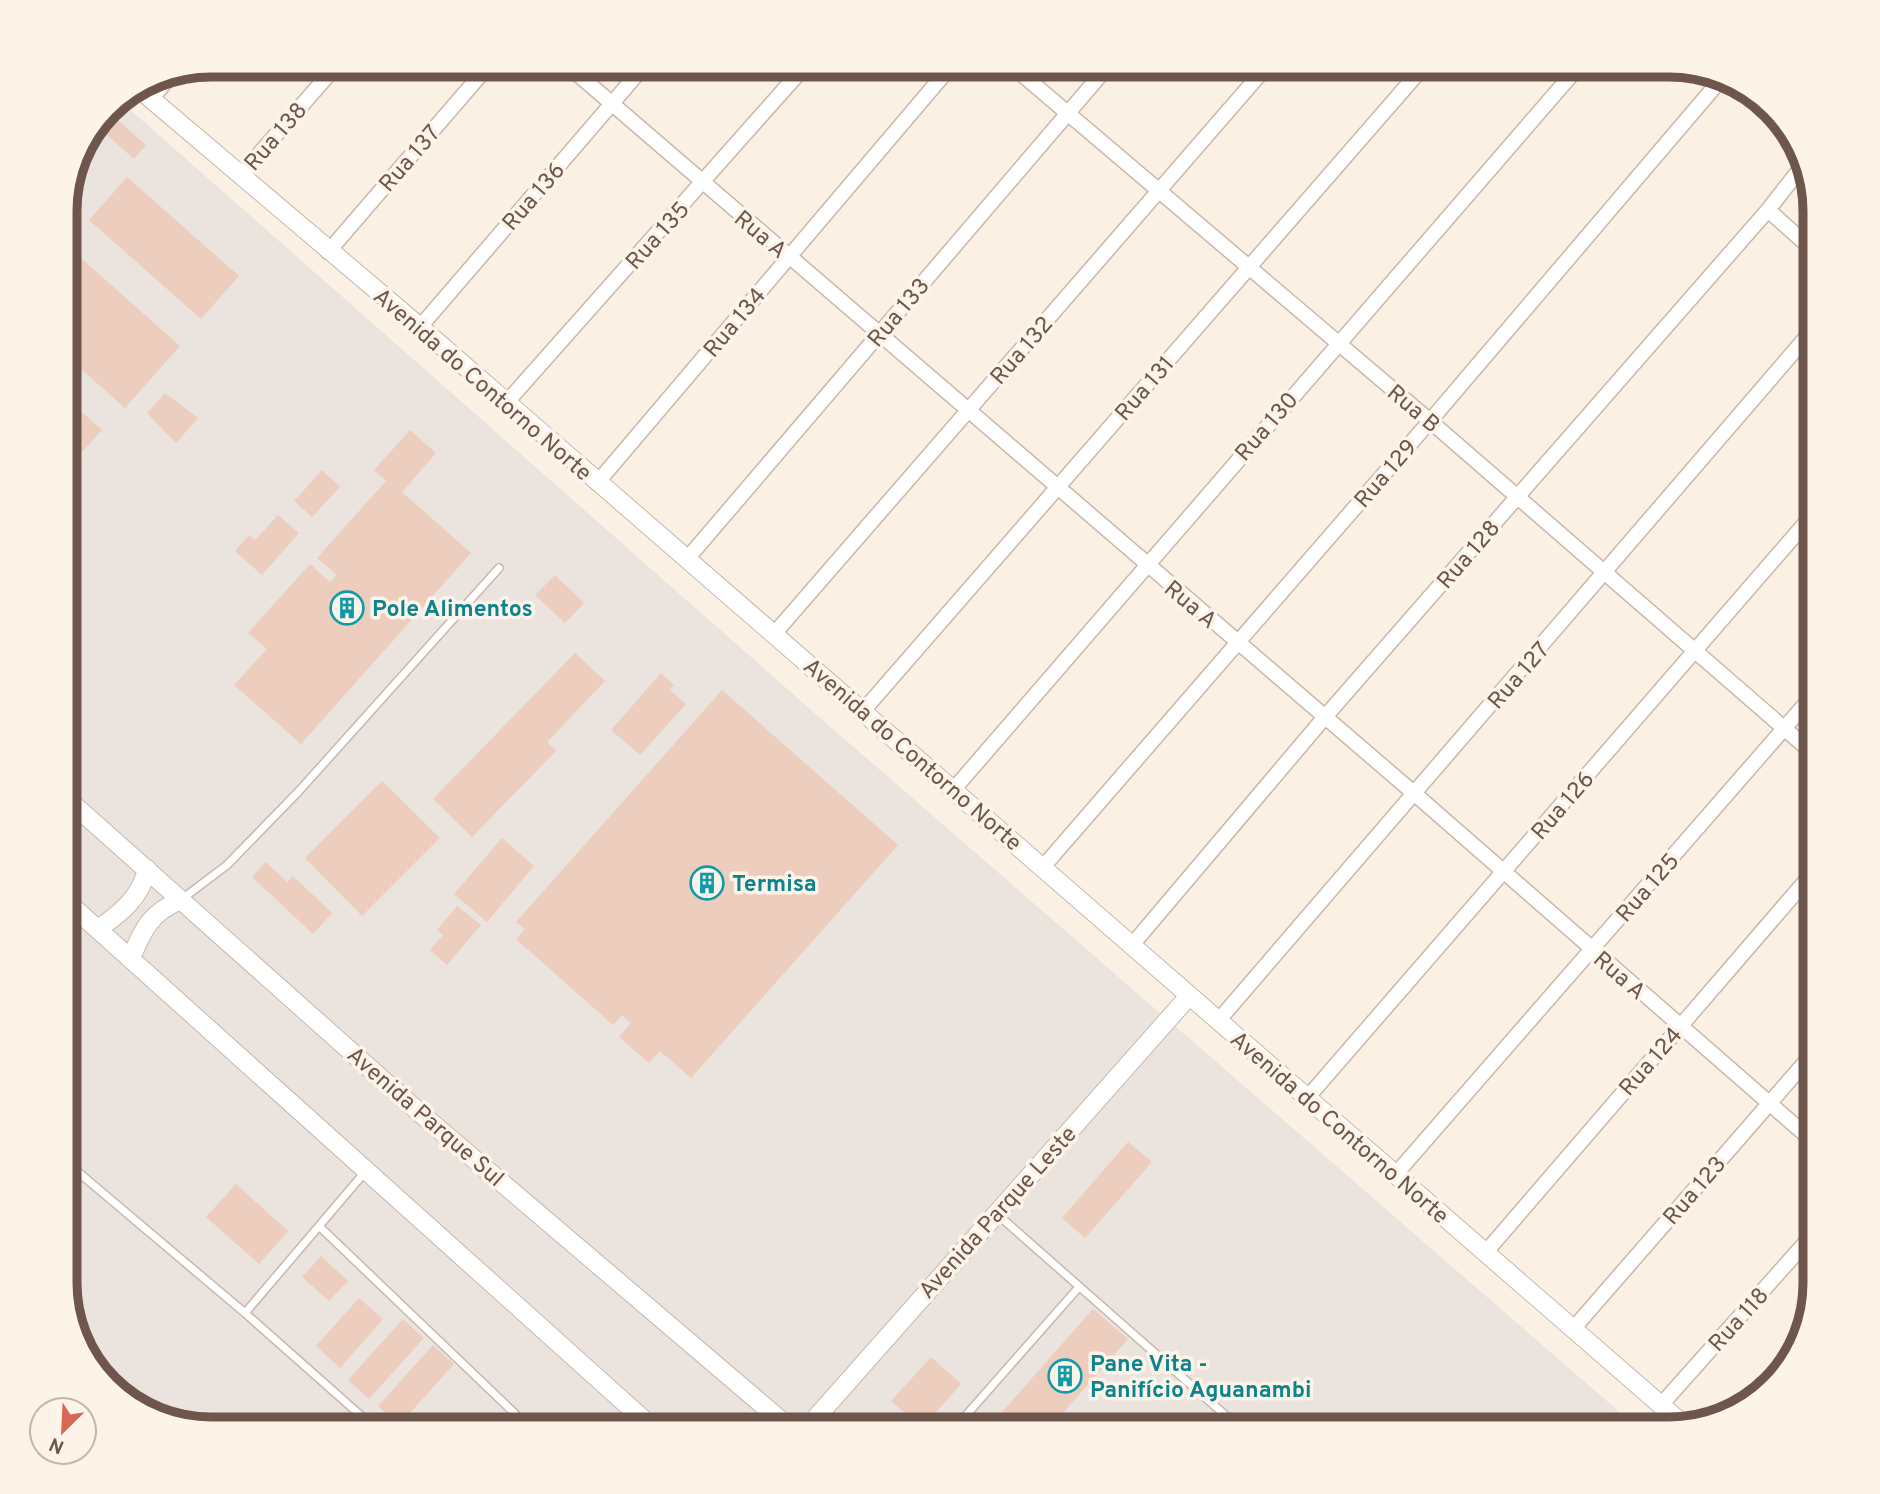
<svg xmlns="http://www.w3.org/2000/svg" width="1880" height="1494" viewBox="0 0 1880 1494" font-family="Overpass,sans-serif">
<rect width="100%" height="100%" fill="#faf0e4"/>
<path fill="#eae3de" d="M 118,99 L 811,710 L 1639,1429 L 211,1429 L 155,1418 L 115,1393 L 80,1348 L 65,1292 L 65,201 L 80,147 Z"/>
<path fill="#eccdbe" d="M 107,111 L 146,145 L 134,159 L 96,125 Z
M 84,141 L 92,148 L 74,169 L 80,147 Z
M 127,177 L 239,276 L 201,319 L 89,220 Z
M 65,244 L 180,346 L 125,408 L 82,370 L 75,378 L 65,369 L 69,357 L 65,354 Z
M 165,393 L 198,418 L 176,443 L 147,413 Z
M 65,397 L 102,430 L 65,471 Z
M 410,430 L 436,453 L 402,492 L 471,553 L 301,744 L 234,685 L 267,649 L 248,633 L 310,564 L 330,582 L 337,575 L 317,558 L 386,481 L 374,470 Z
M 322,470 L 340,487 L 312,517 L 294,501 Z
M 278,515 L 299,533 L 262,575 L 235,551 L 249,535 L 255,540 Z
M 555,575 L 584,603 L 565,623 L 535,595 Z
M 575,653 L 605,681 L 547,742 L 556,751 L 472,837 L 433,799 Z
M 661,673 L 674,685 L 670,690 L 686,704 L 640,755 L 611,730 Z
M 722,690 L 898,845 L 691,1078 L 660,1051 L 649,1063 L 619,1037 L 631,1023 L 622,1015 L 613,1025 L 516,939 L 525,929 L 516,922 Z
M 382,781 L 440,838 L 362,916 L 305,858 Z
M 502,838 L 534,866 L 487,922 L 454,894 Z
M 266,862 L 287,882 L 293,876 L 332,913 L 313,934 L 252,877 Z
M 457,906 L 481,925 L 447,965 L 430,950 L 443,935 L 437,930 Z
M 1128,1142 L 1152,1162 L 1085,1238 L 1062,1218 Z
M 236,1184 L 288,1231 L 259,1264 L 206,1217 Z
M 321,1256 L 348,1281 L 329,1301 L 302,1277 Z
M 359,1298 L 383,1319 L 340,1368 L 316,1346 Z
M 1093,1309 L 1128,1339 L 1063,1413 L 1082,1429 L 987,1429 Z
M 403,1319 L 424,1338 L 369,1399 L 348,1380 Z
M 433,1345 L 454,1364 L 399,1425 L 378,1406 Z
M 931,1357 L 961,1384 L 922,1428 L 891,1401 Z"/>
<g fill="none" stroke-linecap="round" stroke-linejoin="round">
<defs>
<path id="service" d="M 182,899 L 227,865 L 299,791 L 499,568
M 65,1161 L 245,1313 L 376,1429
M 997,1214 L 1241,1429
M 320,1227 L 531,1429
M 245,1313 L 365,1172
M 954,1429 L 1079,1287"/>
<path id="minor" d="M 567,65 L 1416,795 L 1815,1143
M 1011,65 L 1430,421 L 1815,755
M 151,99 L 174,72
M 240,176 L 337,65
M 1768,210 L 1815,252
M 328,252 L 489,65
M 420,327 L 645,65
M 506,403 L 806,65
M 597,483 L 952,65
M 687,559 L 1109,65
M 774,634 L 1268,65
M 863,711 L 1425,65
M 954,789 L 1580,65
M 1043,867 L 1430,421 L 1723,77
M 1132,945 L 1324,718 L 1768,210 L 1804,164
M 1218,1021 L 1815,327
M 1308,1097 L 1815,512
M 1395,1175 L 1815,693
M 1485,1253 L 1815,870
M 1573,1329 L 1815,1051
M 1661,1405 L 1815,1232"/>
<path id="tertiary" d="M 137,87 L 420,327 L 1685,1426
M 65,797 L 420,1113 L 791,1429
M 65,900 L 654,1429
M 98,929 C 121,913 141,897 147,869
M 131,958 C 143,929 151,912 181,900
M 806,1429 L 1189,996"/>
</defs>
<use href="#service" stroke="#c9b7ab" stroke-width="10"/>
<use href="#minor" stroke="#c9b7ab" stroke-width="17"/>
<use href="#tertiary" stroke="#c9b7ab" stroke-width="20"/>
<use href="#service" stroke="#fff" stroke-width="7"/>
<use href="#minor" stroke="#fff" stroke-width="14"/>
<use href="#tertiary" stroke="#fff" stroke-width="18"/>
</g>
<defs>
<symbol id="building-ring" viewBox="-11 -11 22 22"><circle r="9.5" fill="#fdf4e9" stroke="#0f9aa8" stroke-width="1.5"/><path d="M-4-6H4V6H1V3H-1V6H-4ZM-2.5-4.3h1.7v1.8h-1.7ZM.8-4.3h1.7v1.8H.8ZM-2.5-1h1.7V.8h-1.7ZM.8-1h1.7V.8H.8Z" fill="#0f9aa8"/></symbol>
</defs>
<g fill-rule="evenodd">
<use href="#building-ring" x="328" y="589" width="38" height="38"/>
<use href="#building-ring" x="688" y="864" width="38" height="38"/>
<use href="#building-ring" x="1046" y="1357" width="38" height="38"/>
</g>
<g text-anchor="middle" stroke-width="7" stroke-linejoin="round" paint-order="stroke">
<g font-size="23" fill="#6f564c" stroke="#fdf4e9">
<text transform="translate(275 136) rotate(-49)" y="8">Rua 138</text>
<text transform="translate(409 158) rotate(-49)" y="8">Rua 137</text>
<text transform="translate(533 196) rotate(-49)" y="8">Rua 136</text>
<text transform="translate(761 234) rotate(40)" y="8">Rua A</text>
<text transform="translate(657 235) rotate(-48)" y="8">Rua 135</text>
<text transform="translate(898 312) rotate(-50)" y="8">Rua 133</text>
<text transform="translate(734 322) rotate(-50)" y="8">Rua 134</text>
<text transform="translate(1021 350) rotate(-49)" y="8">Rua 132</text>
<text transform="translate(483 384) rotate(41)" y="8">Avenida do Contorno Norte</text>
<text transform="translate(1144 388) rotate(-49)" y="8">Rua 131</text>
<text transform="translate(1414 408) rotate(40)" y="8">Rua B</text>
<text transform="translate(1266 426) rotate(-49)" y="8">Rua 130</text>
<text transform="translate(1385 473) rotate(-49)" y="8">Rua 129</text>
<text transform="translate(1468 554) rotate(-49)" y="8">Rua 128</text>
<text transform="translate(1191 604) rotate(40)" y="8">Rua A</text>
<text transform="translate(1518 675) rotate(-49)" y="8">Rua 127</text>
<text transform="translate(913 754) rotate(41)" y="8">Avenida do Contorno Norte</text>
<text transform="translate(1562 805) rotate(-49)" y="8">Rua 126</text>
<text transform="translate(1647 887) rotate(-49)" y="8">Rua 125</text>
<text transform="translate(1620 975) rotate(41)" y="8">Rua A</text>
<text transform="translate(1650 1061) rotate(-49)" y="8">Rua 124</text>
<text transform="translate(426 1116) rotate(41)" y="8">Avenida Parque Sul</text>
<text transform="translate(1340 1127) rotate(41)" y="8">Avenida do Contorno Norte</text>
<text transform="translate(1694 1190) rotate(-49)" y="8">Rua 123</text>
<text transform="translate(997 1212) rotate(-48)" y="8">Avenida Parque Leste</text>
<text transform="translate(1738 1319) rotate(-48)" y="8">Rua 118</text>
</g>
<g font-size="23" font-weight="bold" fill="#0d838f" stroke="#fdf4e9" text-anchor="start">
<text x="372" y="616">Pole Alimentos</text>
<text x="732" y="891">Termisa</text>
<text x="1090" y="1371">Pane Vita -<tspan x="1090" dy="26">Panifício Aguanambi</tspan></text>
</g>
</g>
<path d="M0 0H1880V1494H0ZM211 77H1669A134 134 0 0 1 1803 211V1283A134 134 0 0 1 1669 1417H211A134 134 0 0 1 77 1283V211A134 134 0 0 1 211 77Z" fill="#fdf4e9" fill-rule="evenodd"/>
<path fill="none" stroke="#6f564c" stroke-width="9" d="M211 77H1669A134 134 0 0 1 1803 211V1283A134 134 0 0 1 1669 1417H211A134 134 0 0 1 77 1283V211A134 134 0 0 1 211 77Z"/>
<g transform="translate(63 1431) rotate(204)"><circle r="33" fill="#fdf4e9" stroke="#c4b5aa" stroke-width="2"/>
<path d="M0-5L12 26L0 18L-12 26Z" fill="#d86854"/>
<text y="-10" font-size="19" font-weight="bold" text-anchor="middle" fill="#6f564c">N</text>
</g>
</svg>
